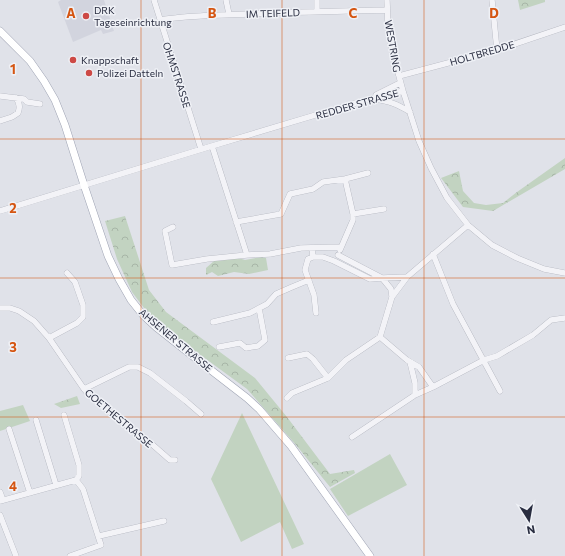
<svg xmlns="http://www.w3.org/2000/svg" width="565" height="556" viewBox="0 0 565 556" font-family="Commissioner,sans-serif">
<defs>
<pattern id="forest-crowns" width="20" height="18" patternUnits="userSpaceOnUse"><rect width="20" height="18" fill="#c2d3c1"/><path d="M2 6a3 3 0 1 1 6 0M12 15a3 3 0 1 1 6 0" fill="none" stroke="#a7b5a7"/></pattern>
</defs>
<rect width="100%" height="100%" fill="#e0e2e9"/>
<path fill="#d2d4de" d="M 61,0 L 104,0 L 114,31 L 103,34 L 101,30 L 73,42 L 58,2 Z"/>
<path fill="#c2d3c1" d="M 23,405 L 30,421 L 0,431 L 0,411 Z
M 242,413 L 304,544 L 292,549 L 280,522 L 241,542 L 211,479 Z
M 390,454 L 407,485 L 348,516 L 330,489 Z"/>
<path fill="url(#forest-crowns)" d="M 518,0 L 545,0 L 545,2 L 520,10 Z
M 565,158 L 565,169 L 493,211 L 463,207 L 441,178 L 459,171 L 463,191 L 474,203 L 486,205 L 503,203 L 517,192 Z
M 125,216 L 149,290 L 166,312 L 255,378 L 287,417 L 330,474 L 354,470 L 355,473 L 330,487 L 296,445 L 247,389 L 165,329 L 144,308 L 132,292 L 117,259 L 105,221 Z
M 235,257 L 245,260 L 261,257 L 266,258 L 268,270 L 249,274 L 234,272 L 218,276 L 212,272 L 206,275 L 206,268 L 214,261 Z
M 77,396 L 80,404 L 61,408 L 54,404 Z"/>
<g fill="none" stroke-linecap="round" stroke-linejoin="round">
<defs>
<path id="minor" d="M 154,0 L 201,149
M 226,0 L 229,14
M 317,0 L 317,11
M 387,0 L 388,26 L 392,50 L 403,91 L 419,141 L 431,168 L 447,198 L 468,225 L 492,245 L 517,258 L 544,269 L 565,273
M 492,0 L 497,50
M 160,20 C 189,15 219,15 249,14 C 295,12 341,11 387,10
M 399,76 L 497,50 L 565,27
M 376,95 L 400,83
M 0,96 L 24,99 L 27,102 L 40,104
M 374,99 C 389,101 397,104 410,112
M 0,121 L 12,117 L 18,113 C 20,108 20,103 16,98
M 212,146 L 247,255 L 270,254 L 301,248 L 341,247
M 0,211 L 212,146 L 369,99 L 403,91
M 353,214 L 384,209
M 236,222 L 281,214 L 290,194 L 313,189 L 323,182 L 345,179 L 368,173
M 173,227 L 165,231 L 172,265 L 207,259 L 247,255
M 312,248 L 313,257 L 323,257 L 334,261 L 370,279 L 382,278 L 391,289 L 392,297
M 340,250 L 353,220 L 353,214 L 345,179
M 433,254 L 453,304 L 500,391
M 338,255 L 382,278 L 407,277 L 468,225
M 313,257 L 308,259 L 305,270 L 314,295 L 316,313
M 0,308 L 10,308 L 19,311 L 34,321 L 49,338 L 84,389 L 91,397 L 134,431 L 146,439 L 170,460 L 175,460
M 213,322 L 250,313 L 267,304 L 276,294 L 292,287 L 309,280
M 380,337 L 407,360 L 419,367 L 433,387
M 49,338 L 77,323 L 83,317 L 83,305 L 75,282 L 67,273
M 219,347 L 240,343 L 246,348 L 258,346 L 265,340 L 259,308
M 288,358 L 307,354 L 313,359 L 328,378
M 410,362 L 415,383 L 415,395
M 84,389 L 129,367 L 138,367 L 150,373 L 186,401 L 201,414
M 287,398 L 292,393 L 328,378 L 346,360 L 380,337 L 392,297 L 407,277
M 64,415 L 79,465 L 79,476 L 76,480
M 36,420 L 56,485
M 9,429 L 30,493
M 352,437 L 415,395 L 433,387 L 484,360 L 497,356 L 533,335 L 551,320 L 565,318
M 0,492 L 3,500
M 0,501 L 76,480 L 83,489 L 101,545 L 70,556
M 0,515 L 16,556
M 99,536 L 164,521"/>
<path id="major" d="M 0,31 L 30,61 L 44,81 L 55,100 L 65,125 L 84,185 L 108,256 L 119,279 L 131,300 L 143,315 L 156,327 L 194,357 L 247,398 L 259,409 L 291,446 L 370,556"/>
</defs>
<use href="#minor" stroke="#a9acb6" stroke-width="6"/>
<use href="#major" stroke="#9fa4b4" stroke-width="8"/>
<use href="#minor" stroke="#f3f3f7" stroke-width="5.5"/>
<use href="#major" stroke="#fff" stroke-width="7"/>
</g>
<path fill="none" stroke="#d55511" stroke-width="1" stroke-opacity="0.55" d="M 141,0 L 141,556M 282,0 L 282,556M 424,0 L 424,556M 0,139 L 565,139M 0,278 L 565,278M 0,417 L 565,417"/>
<g fill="#cd4945" stroke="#eff1f6" stroke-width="1.5">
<circle cx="86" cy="16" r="4"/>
<circle cx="73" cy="60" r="4"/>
<circle cx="89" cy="73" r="4"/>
</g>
<g text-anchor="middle" stroke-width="3" stroke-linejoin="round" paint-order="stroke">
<g font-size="10" fill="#292d40" stroke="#eff1f6" text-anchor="start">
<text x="94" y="14">DRK<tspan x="94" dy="12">Tageseinrichtung</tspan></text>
<text x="81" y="64">Knappschaft</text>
<text x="97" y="77">Polizei Datteln</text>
</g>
<g font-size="10" fill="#292d40" stroke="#eff1f6">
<text transform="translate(273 13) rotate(-2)" y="4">IM TEIFELD</text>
<text transform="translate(393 46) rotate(80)" y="4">WESTRING</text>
<text transform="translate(482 53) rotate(-16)" y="4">HOLTBREDDE</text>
<text transform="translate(177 75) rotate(72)" y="4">OHMSTRASSE</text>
<text transform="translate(357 104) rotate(-16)" y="4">REDDER STRASSE</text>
<text transform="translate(176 340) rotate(40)" y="4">AHSENER STRASSE</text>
<text transform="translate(119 418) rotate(40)" y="4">GOETHESTRASSE</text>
</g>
</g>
<g font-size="13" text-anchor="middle" font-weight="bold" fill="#d55511" stroke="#eff1f6" stroke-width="3" stroke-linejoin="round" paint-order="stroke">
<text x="71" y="18">A</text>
<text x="212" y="18">B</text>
<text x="353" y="18">C</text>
<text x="494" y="18">D</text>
<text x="13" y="74">1</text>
<text x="13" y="213">2</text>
<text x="13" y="352">3</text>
<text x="13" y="491">4</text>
</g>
<g transform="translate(529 520) rotate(169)" stroke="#eff1f6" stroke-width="3" paint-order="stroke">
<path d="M0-3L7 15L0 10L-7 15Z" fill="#292d40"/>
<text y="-6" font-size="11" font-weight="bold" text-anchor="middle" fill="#292d40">N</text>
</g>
</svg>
